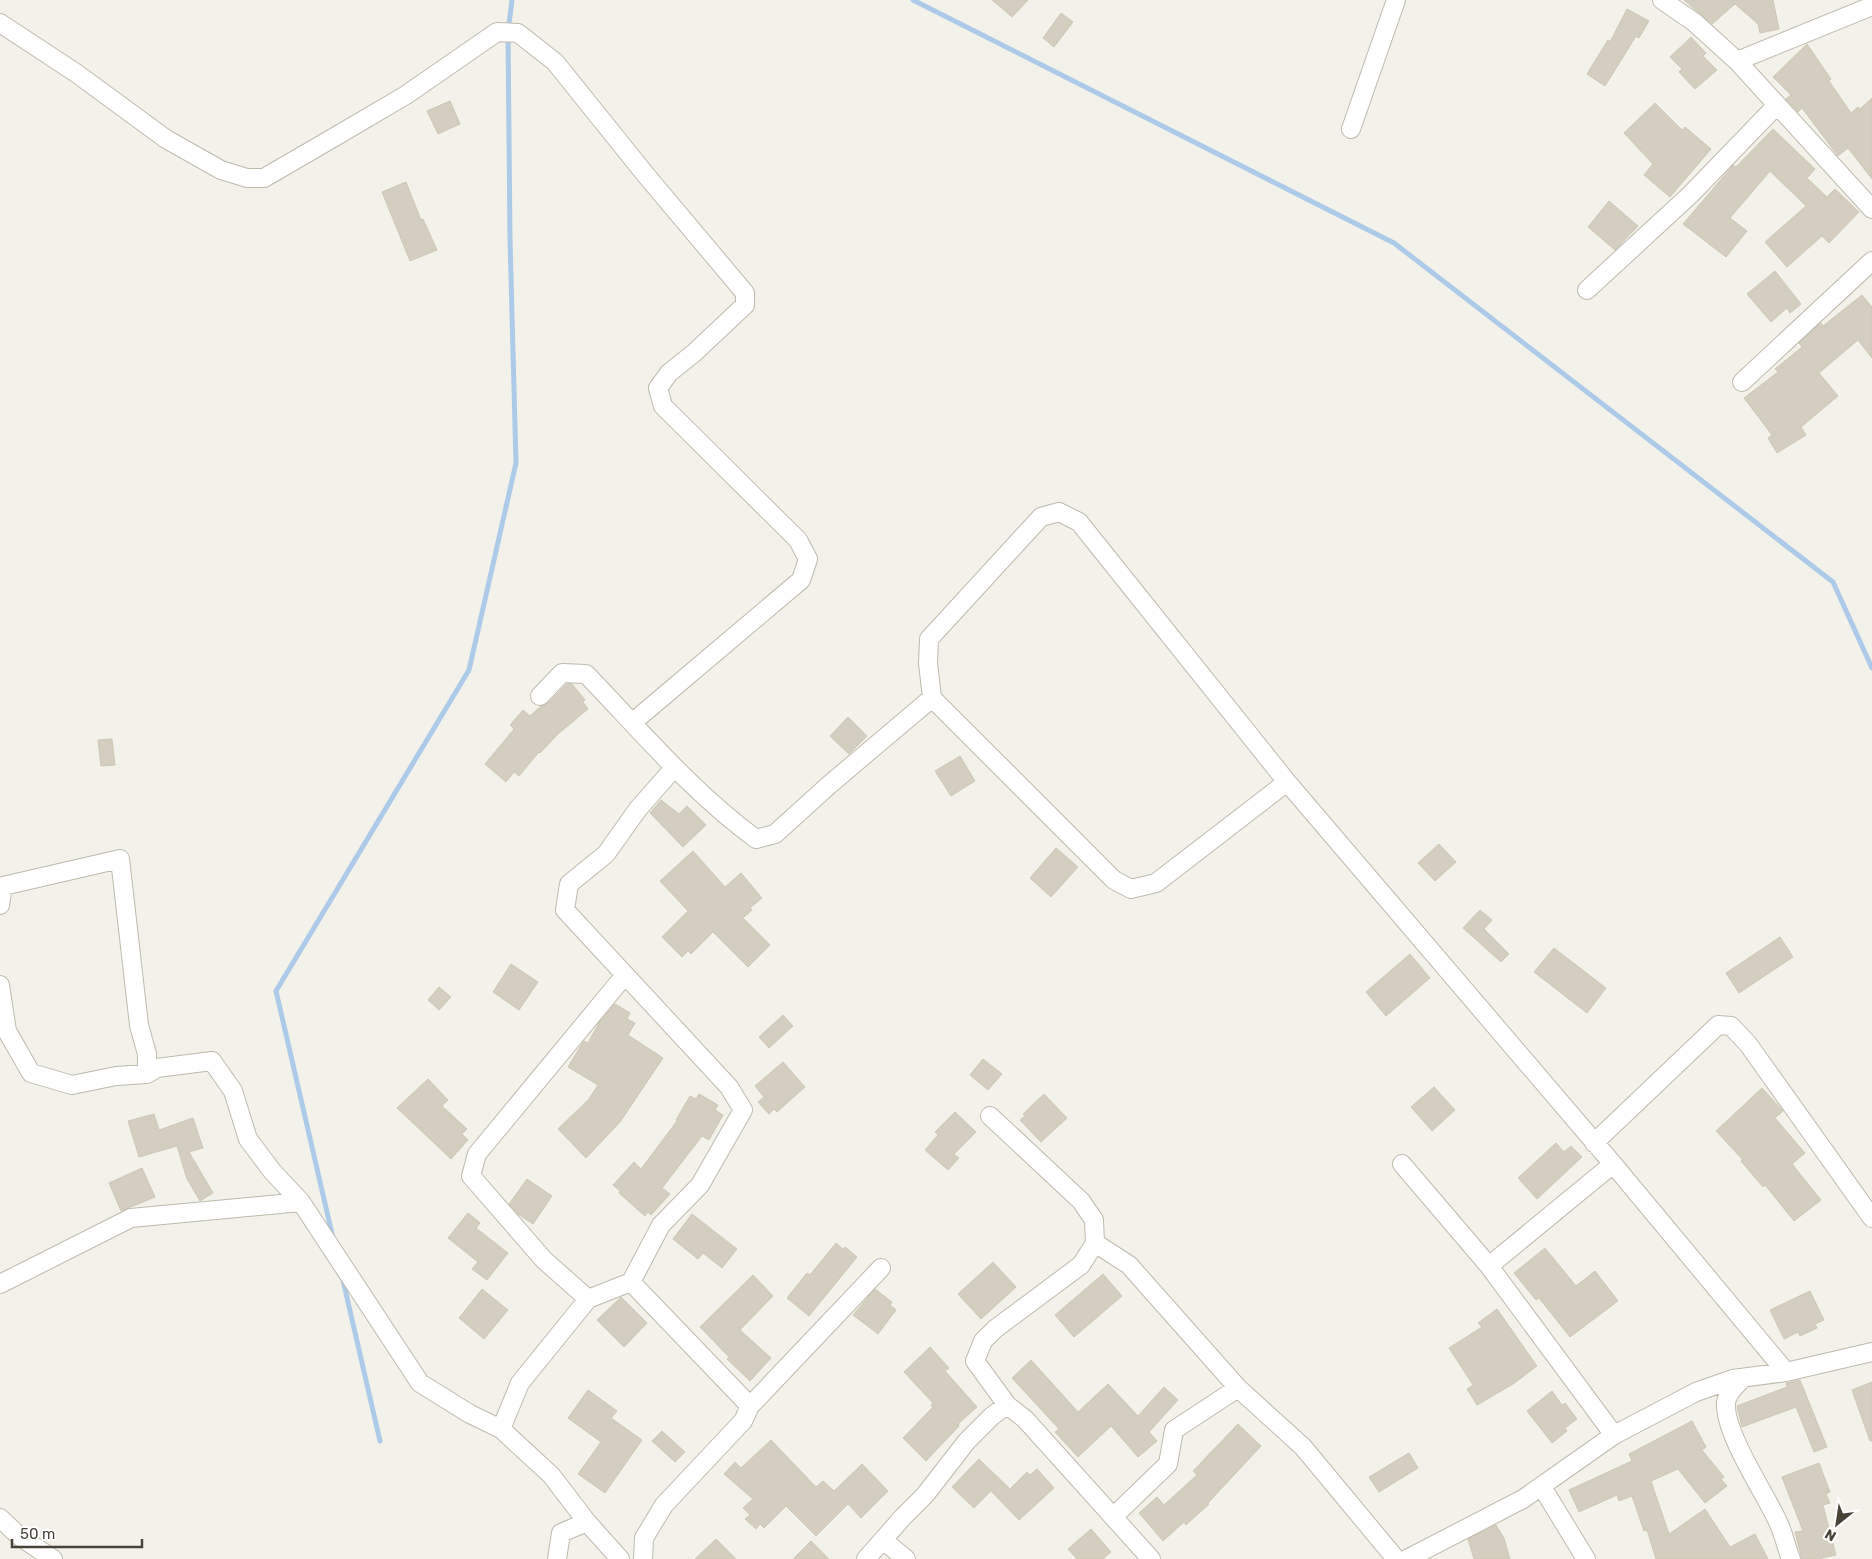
<svg xmlns="http://www.w3.org/2000/svg" width="1872" height="1559" viewBox="0 0 1872 1559" font-family="Rubik,sans-serif">
<rect width="100%" height="100%" fill="#f3f2ea"/>
<g fill="none" stroke-linecap="round" stroke-linejoin="round">
<path stroke="#adcae9" stroke-width="5" d="M 913,0 L 1394,243 L 1833,582 L 1872,668
M 333,1238 L 276,991 L 469,670 L 516,463 L 510,240 L 508,32 L 512,0
M 342,1276 L 380,1441"/>
</g>
<path fill="#d4cec1" stroke="#cec7b5" d="M 992,0 L 1028,0 L 1012,17 Z
M 1684,0 L 1773,0 L 1779,29 L 1760,33 L 1758,24 L 1735,4 L 1712,24 Z
M 1627,9 L 1649,21 L 1639,38 L 1636,36 L 1605,86 L 1587,74 L 1608,40 L 1610,42 Z
M 1061,13 L 1073,22 L 1054,47 L 1043,38 Z
M 1691,37 L 1706,53 L 1703,56 L 1717,70 L 1695,89 L 1679,72 L 1682,69 L 1670,57 Z
M 1807,44 L 1831,79 L 1829,81 L 1851,113 L 1858,107 L 1860,109 L 1872,98 L 1872,179 L 1848,148 L 1838,156 L 1802,108 L 1798,112 L 1786,99 L 1791,95 L 1773,77 Z
M 450,101 L 460,124 L 438,134 L 427,111 Z
M 1655,103 L 1682,130 L 1685,127 L 1711,149 L 1670,197 L 1644,175 L 1653,164 L 1624,133 Z
M 1773,129 L 1815,169 L 1807,178 L 1827,197 L 1835,189 L 1859,212 L 1829,243 L 1822,236 L 1787,267 L 1765,242 L 1806,206 L 1770,171 L 1730,218 L 1747,231 L 1726,257 L 1683,224 L 1730,169 L 1733,165 L 1736,167 Z
M 406,182 L 421,220 L 423,219 L 437,250 L 410,261 L 382,192 Z
M 1609,201 L 1638,226 L 1615,250 L 1588,227 Z
M 1775,271 L 1801,304 L 1790,313 L 1787,308 L 1771,322 L 1747,294 Z
M 1862,295 L 1872,307 L 1872,358 L 1858,340 L 1819,373 L 1838,396 L 1801,427 L 1806,435 L 1777,453 L 1768,438 L 1772,435 L 1744,398 L 1778,372 L 1775,369 L 1802,347 L 1799,343 L 1816,327 L 1821,323 L 1823,326 Z
M 567,684 L 572,684 L 585,700 L 583,702 L 588,709 L 558,734 L 540,753 L 539,752 L 519,776 L 514,772 L 506,782 L 485,764 L 514,729 L 510,725 L 523,710 L 530,716 L 541,706 L 548,703 Z
M 848,717 L 867,736 L 849,754 L 830,736 Z
M 112,739 L 115,765 L 101,766 L 98,740 Z
M 960,756 L 975,781 L 951,796 L 935,771 Z
M 661,800 L 679,814 L 687,806 L 706,825 L 683,847 L 650,813 Z
M 1439,844 L 1456,862 L 1435,881 L 1418,863 Z
M 1056,848 L 1078,867 L 1051,897 L 1030,878 Z
M 693,851 L 725,887 L 741,873 L 762,898 L 750,908 L 752,910 L 743,918 L 770,945 L 748,967 L 713,932 L 691,954 L 688,951 L 682,957 L 662,937 L 688,911 L 660,881 Z
M 1480,910 L 1492,920 L 1484,929 L 1509,954 L 1501,962 L 1463,928 Z
M 1780,937 L 1793,957 L 1739,993 L 1726,973 Z
M 1554,948 L 1606,988 L 1587,1013 L 1534,972 Z
M 1410,954 L 1430,978 L 1386,1016 L 1366,992 Z
M 511,964 L 538,982 L 519,1010 L 493,992 Z
M 439,987 L 451,997 L 439,1010 L 428,1000 Z
M 615,1004 L 630,1013 L 627,1019 L 635,1023 L 628,1035 L 663,1058 L 620,1122 L 586,1158 L 558,1129 L 589,1099 L 598,1085 L 568,1067 L 582,1044 L 584,1041 L 588,1043 L 600,1021 Z
M 783,1015 L 793,1026 L 769,1048 L 759,1037 Z
M 983,1059 L 1002,1074 L 988,1090 L 970,1075 Z
M 783,1062 L 805,1087 L 777,1112 L 774,1109 L 769,1114 L 758,1102 L 764,1097 L 755,1086 Z
M 428,1079 L 448,1100 L 442,1106 L 467,1129 L 462,1134 L 468,1140 L 451,1159 L 397,1108 Z
M 1434,1087 L 1455,1110 L 1432,1131 L 1411,1107 Z
M 1762,1088 L 1783,1111 L 1775,1118 L 1805,1153 L 1792,1164 L 1821,1200 L 1794,1221 L 1765,1185 L 1763,1187 L 1741,1161 L 1743,1160 L 1716,1131 Z
M 699,1094 L 718,1105 L 715,1110 L 723,1115 L 709,1140 L 702,1136 L 662,1188 L 670,1194 L 651,1215 L 648,1212 L 645,1216 L 619,1193 L 620,1191 L 613,1185 L 634,1162 L 641,1169 L 677,1121 L 676,1120 L 690,1096 L 696,1099 Z
M 1044,1094 L 1067,1118 L 1041,1142 L 1020,1120 L 1025,1116 L 1023,1114 Z
M 955,1112 L 976,1132 L 954,1154 L 959,1158 L 948,1170 L 925,1150 L 938,1135 L 935,1132 Z
M 154,1114 L 159,1130 L 193,1118 L 203,1148 L 189,1152 L 213,1193 L 200,1201 L 187,1179 L 177,1146 L 139,1157 L 128,1121 Z
M 1556,1143 L 1564,1152 L 1571,1146 L 1582,1157 L 1537,1199 L 1518,1178 Z
M 142,1168 L 155,1197 L 121,1211 L 109,1183 Z
M 527,1179 L 552,1196 L 533,1224 L 518,1214 L 509,1204 Z
M 468,1213 L 480,1223 L 476,1228 L 508,1253 L 487,1280 L 472,1269 L 478,1262 L 448,1238 Z
M 692,1214 L 737,1249 L 722,1268 L 703,1253 L 698,1259 L 673,1239 Z
M 836,1243 L 843,1249 L 845,1247 L 857,1257 L 809,1316 L 787,1298 L 807,1273 L 810,1275 Z
M 1545,1248 L 1576,1286 L 1595,1271 L 1618,1301 L 1570,1337 L 1539,1298 L 1536,1300 L 1514,1273 Z
M 993,1262 L 1016,1287 L 981,1319 L 958,1294 Z
M 1103,1274 L 1122,1296 L 1074,1337 L 1055,1315 Z
M 753,1275 L 773,1296 L 740,1330 L 771,1358 L 750,1381 L 727,1359 L 729,1357 L 700,1327 Z
M 482,1289 L 508,1310 L 484,1339 L 459,1318 Z
M 875,1289 L 892,1302 L 890,1305 L 896,1310 L 878,1334 L 853,1315 Z
M 1810,1291 L 1824,1320 L 1815,1324 L 1817,1328 L 1800,1336 L 1798,1332 L 1784,1339 L 1770,1310 Z
M 621,1297 L 647,1323 L 624,1347 L 597,1320 Z
M 1497,1309 L 1537,1366 L 1513,1384 L 1477,1405 L 1467,1389 L 1473,1385 L 1449,1348 L 1482,1327 L 1478,1323 Z
M 930,1347 L 949,1368 L 945,1371 L 977,1407 L 958,1424 L 959,1426 L 926,1461 L 903,1438 L 933,1407 L 931,1405 L 933,1403 L 904,1372 Z
M 1031,1360 L 1078,1412 L 1108,1384 L 1138,1416 L 1164,1387 L 1178,1400 L 1149,1432 L 1157,1441 L 1138,1457 L 1111,1426 L 1078,1457 L 1055,1432 L 1059,1429 L 1012,1378 Z
M 1800,1380 L 1827,1447 L 1814,1452 L 1796,1407 L 1742,1427 L 1737,1406 L 1787,1387 L 1786,1383 Z
M 1872,1382 L 1872,1441 L 1870,1441 L 1852,1390 Z
M 588,1390 L 617,1411 L 611,1418 L 642,1440 L 605,1493 L 578,1474 L 601,1442 L 568,1418 Z
M 1552,1391 L 1562,1405 L 1565,1403 L 1577,1419 L 1565,1428 L 1567,1431 L 1552,1443 L 1527,1411 Z
M 1692,1421 L 1706,1447 L 1702,1450 L 1724,1477 L 1721,1479 L 1727,1486 L 1705,1503 L 1678,1469 L 1651,1481 L 1669,1534 L 1705,1509 L 1730,1547 L 1755,1534 L 1768,1559 L 1656,1559 L 1647,1530 L 1644,1531 L 1632,1496 L 1619,1501 L 1617,1495 L 1579,1512 L 1569,1490 L 1632,1461 L 1629,1454 Z
M 1238,1424 L 1261,1446 L 1208,1503 L 1209,1504 L 1186,1525 L 1184,1522 L 1163,1541 L 1139,1513 L 1157,1497 L 1164,1505 L 1197,1475 L 1193,1471 Z
M 662,1431 L 685,1452 L 675,1462 L 652,1441 Z
M 771,1440 L 816,1487 L 823,1481 L 834,1491 L 862,1464 L 888,1491 L 861,1518 L 848,1504 L 816,1536 L 786,1506 L 764,1528 L 760,1524 L 756,1529 L 745,1519 L 750,1515 L 743,1508 L 753,1499 L 724,1474 L 735,1462 L 741,1468 Z
M 1409,1453 L 1418,1468 L 1379,1492 L 1369,1477 Z
M 979,1459 L 1010,1489 L 1027,1472 L 1030,1475 L 1037,1469 L 1054,1488 L 1019,1520 L 991,1491 L 974,1508 L 952,1487 Z
M 1819,1463 L 1830,1492 L 1826,1494 L 1830,1503 L 1823,1505 L 1836,1555 L 1818,1559 L 1802,1559 L 1795,1532 L 1803,1531 L 1782,1477 Z
M 1496,1525 L 1504,1538 L 1510,1559 L 1474,1559 L 1468,1539 Z
M 1091,1529 L 1111,1552 L 1103,1559 L 1077,1559 L 1068,1549 Z
M 716,1539 L 736,1559 L 695,1559 Z
M 811,1541 L 829,1559 L 793,1559 Z"/>
<g fill="none" stroke-linecap="round" stroke-linejoin="round">
<defs>
<path id="street" d="M 1662,0 L 1694,22 L 1737,61 L 1872,209
M 0,23 L 76,73 L 166,139 L 221,170 L 247,178 L 264,178 L 338,135 L 406,95 L 497,32 L 518,33 L 555,62 L 645,174 L 745,293 L 745,305 L 694,353 L 669,373 L 658,388 L 663,406 L 798,540 L 808,559 L 801,580 L 633,722
M 1737,61 L 1872,6
M 1351,129 L 1396,0
M 1587,290 L 1691,194 L 1777,105
M 1742,382 L 1872,261
M 540,696 L 562,673 L 586,674 C 641,731 692,792 756,839 L 775,834 L 829,785 L 932,698 L 928,663 L 929,639 L 1041,517 L 1059,512 L 1079,522 L 1287,782 L 1613,1164 L 1786,1372
M 932,698 L 1114,880 L 1131,889 L 1156,883 L 1287,782
M 0,905 L 3,886 L 120,859 L 139,1025 L 147,1054 L 147,1074 L 157,1068 L 212,1061 L 233,1091 L 248,1139 L 272,1171 L 301,1202 L 420,1383 L 470,1414 L 501,1429 L 551,1475 L 587,1522 L 620,1559
M 0,985 L 7,1031 L 31,1073 L 72,1085 L 116,1076 L 147,1074
M 990,1116 L 1081,1201 L 1094,1220 L 1095,1243 L 1081,1265 L 995,1329 L 983,1341 L 975,1361 L 1007,1405 L 1025,1419 L 1151,1559
M 1594,1143 L 1718,1025 L 1731,1026 L 1748,1044 L 1872,1218
M 1402,1164 L 1489,1266 L 1614,1435
M 1095,1243 L 1129,1265 L 1238,1388 L 1303,1447 L 1396,1559
M 1489,1266 L 1613,1164
M 631,1282 L 750,1406 L 743,1421 L 664,1505 L 644,1538 L 643,1559
M 0,1284 L 131,1218 L 301,1202
M 588,1299 L 544,1260 L 471,1176 L 477,1154 L 625,975
M 1743,1378 C 1737,1385 1727,1392 1726,1403 C 1724,1433 1765,1493 1778,1522 C 1784,1534 1786,1547 1791,1559
M 750,1406 L 881,1268
M 501,1429 L 520,1383 L 588,1299 L 631,1282 L 661,1225 L 700,1185 L 743,1110 L 729,1087 L 565,910 L 569,884 L 606,854 L 638,809 L 674,768
M 1542,1487 L 1586,1559
M 1113,1517 L 1168,1464 L 1174,1430 L 1238,1388
M 0,1518 L 19,1536 L 53,1559
M 883,1540 L 906,1559
M 557,1559 L 561,1533 L 587,1522
M 866,1559 L 903,1517 L 925,1495 L 967,1441 L 992,1416 L 1007,1405
M 1407,1559 L 1523,1499 L 1614,1435 L 1696,1392 L 1733,1379 L 1786,1372 L 1872,1352"/>
</defs>
<use href="#street" stroke="#bebaae" stroke-width="20"/>
<use href="#street" stroke="#fff" stroke-width="18"/>
</g>
<g transform="translate(1837 1524) rotate(210)" stroke="#ffffff" stroke-width="4" paint-order="stroke">
<path d="M0-4L9 19L0 12L-9 19Z" fill="#474339"/>
<text y="-8" font-size="14" font-weight="bold" text-anchor="middle" fill="#474339">N</text>
</g>
<path d="M12 1539v8h130v-8" fill="none" stroke="#474339" stroke-width="2.5"/>
<text x="20" y="1539" font-size="15" fill="#474339" stroke="#ffffff" stroke-width="4" paint-order="stroke">50 m</text>
</svg>
